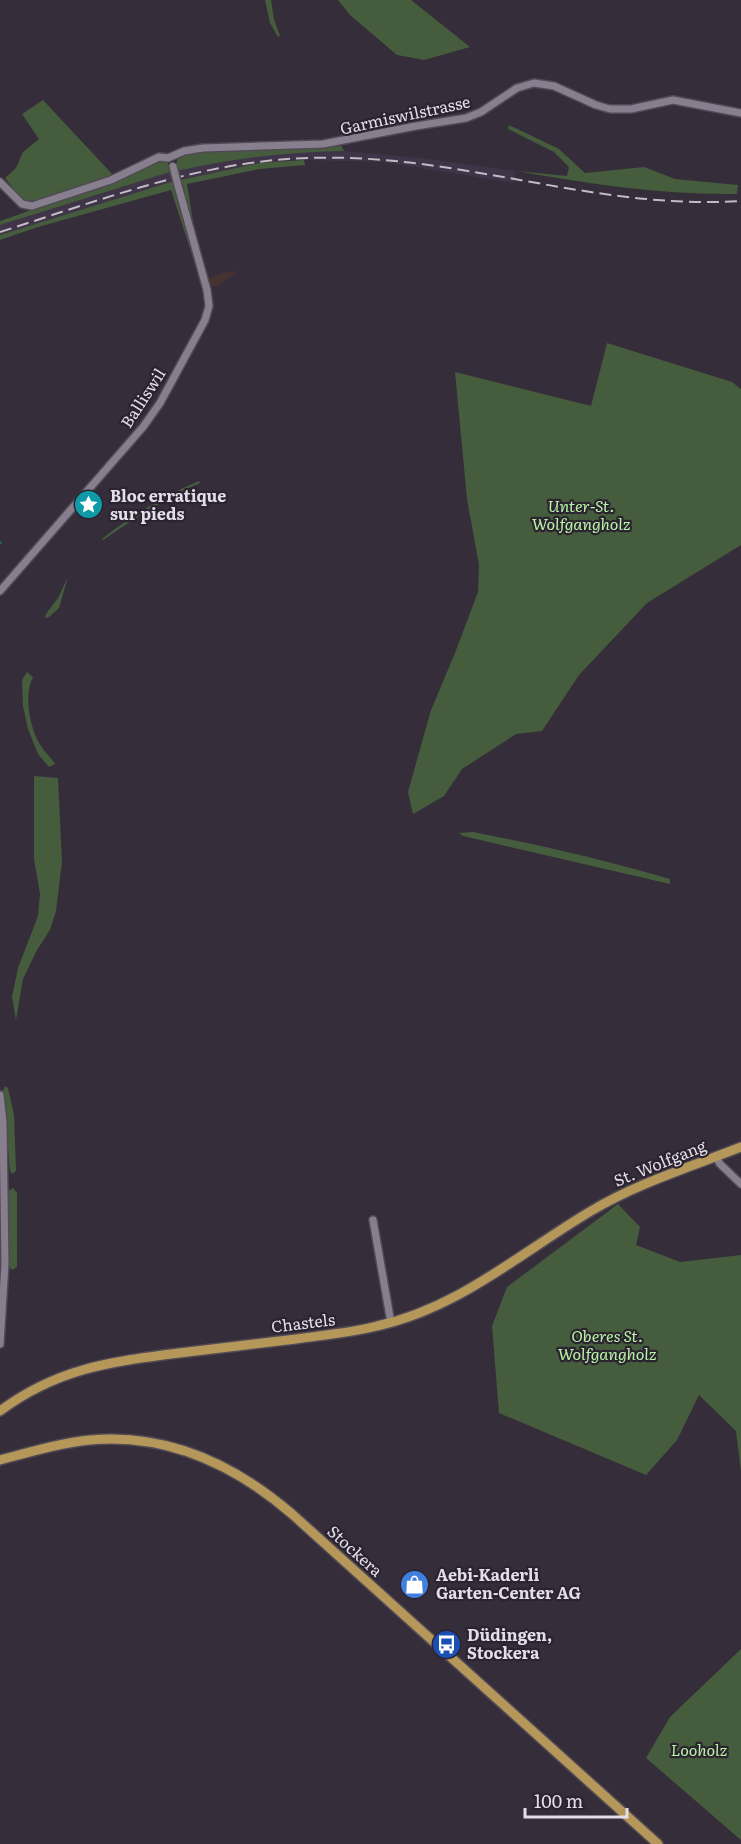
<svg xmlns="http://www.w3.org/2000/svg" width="741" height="1844" viewBox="0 0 741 1844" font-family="Literata,serif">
<rect width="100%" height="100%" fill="#352d3a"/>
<path fill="#403548" d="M 344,151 L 421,158 L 516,171 L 514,183 L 383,162 L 304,160 L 260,163 L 180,180 L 0,235 L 0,225 L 172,171 L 258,155 L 303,152 Z"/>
<path fill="#473232" d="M 238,271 L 217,287 L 209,285 L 206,280 L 226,272 Z"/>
<path fill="#455d3d" d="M 265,0 L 271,0 L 274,19 L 280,36 L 278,37 L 270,23 Z
M 338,0 L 411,0 L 470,47 L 424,60 L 397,55 L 350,15 Z
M 43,100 L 113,175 L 31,203 C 17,199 14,188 5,178 L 16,168 L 23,152 L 39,139 L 22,114 Z
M 509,125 L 559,149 L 585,173 L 644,167 L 675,179 L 738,185 L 737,194 C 663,195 589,184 516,171 L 567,176 L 569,167 L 554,152 L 508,129 Z
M 340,144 L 344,151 C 285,152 233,158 176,171 C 176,162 176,157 185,153 L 323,146 Z
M 160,160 L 167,162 L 173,171 L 0,225 L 0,221 L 106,184 Z
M 304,160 L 305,165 L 259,169 L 187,184 L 193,222 L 208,279 L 206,280 L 180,180 L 260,163 Z
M 174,181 L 206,298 L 171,190 L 38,227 L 0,240 L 0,235 Z
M 607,343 L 732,382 L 741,389 L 741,545 L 647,603 L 579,675 L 542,731 L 516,734 L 462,769 L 444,796 L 413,814 L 408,792 L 431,710 L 455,653 L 478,592 L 479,565 L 467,499 L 455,372 L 591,406 Z
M 199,481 L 200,483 C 165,498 134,519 103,540 L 102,539 C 131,516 165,495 199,481 Z
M 68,577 L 59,608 L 49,617 L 45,618 L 46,614 L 58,598 Z
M 27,672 L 33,677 C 23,696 30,732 43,749 C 47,755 52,758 55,764 L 49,767 L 38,754 L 28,729 L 23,706 L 22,680 Z
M 34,776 L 58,778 L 62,862 L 56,911 L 50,930 L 37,950 L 23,979 L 16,1020 L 12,997 L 18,968 L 38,916 L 40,894 L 34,859 Z
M 473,832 C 540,845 605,860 670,879 L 670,884 L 476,839 L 463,836 L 459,833 Z
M 5,1086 L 8,1088 L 14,1115 L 16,1171 L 12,1174 L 10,1171 L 3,1091 Z
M 13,1188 L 17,1193 L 17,1267 L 12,1270 L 9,1266 L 8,1191 Z
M 618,1204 L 640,1227 L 636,1245 L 680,1262 L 741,1255 L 741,1472 L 736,1431 L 699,1395 L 677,1440 L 646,1475 L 499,1413 L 492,1326 L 507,1287 Z
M 741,1649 L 741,1840 L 646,1758 L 670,1717 Z"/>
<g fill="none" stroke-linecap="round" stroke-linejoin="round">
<path stroke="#1a6073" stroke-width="2" d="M 0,542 L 1,543"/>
<defs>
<path id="minor" d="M 168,158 L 184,151 L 203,148 L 323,144 L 416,126 L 466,118 L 481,112 L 517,88 L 534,83 L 554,86 L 596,105 L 610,109 L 631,109 L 673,100 L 741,113
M 0,182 L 22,204 L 32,206 L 111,180 L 159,157 L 168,158
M 0,591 L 143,427 L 160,403 L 205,320 L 209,306 L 207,290 L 177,182
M 0,1095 L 3,1122 L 5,1264 L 0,1344
M 716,1157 L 720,1164 L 741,1184
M 373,1220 L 391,1323"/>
<path id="major" d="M 0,1411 C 58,1368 110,1362 179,1353 C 218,1348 257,1344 296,1339 C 323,1335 350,1333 377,1326 C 459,1308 520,1253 591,1211 C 638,1183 690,1167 741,1147
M 0,1460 C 30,1452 60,1443 90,1440 C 168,1433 235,1465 292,1514 L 658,1844"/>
</defs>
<use href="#minor" stroke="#504a54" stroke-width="10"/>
<use href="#major" stroke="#504a54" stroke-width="12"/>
<use href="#minor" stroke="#877f8e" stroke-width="7"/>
<use href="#major" stroke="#b6975a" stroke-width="9"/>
<path stroke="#c0bbc4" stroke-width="2" stroke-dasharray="12 6" stroke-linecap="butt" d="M 0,232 C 85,205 170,173 258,162 C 288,158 319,157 349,158 C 481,162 608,210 741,201"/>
<defs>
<path id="minor-bridge" d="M 173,166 L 177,182"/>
</defs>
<use href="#minor-bridge" stroke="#504a54" stroke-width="10" stroke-linecap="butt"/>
<use href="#minor-bridge" stroke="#877f8e" stroke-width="7"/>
</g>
<defs>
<symbol id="sight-disc" viewBox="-11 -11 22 22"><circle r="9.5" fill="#0f9aa8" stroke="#2b2430"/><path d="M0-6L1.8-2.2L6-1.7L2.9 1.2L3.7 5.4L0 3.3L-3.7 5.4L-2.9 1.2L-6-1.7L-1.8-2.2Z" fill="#fff"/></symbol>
<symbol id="shop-disc" viewBox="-11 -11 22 22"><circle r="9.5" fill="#3f7fe0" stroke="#2b2430"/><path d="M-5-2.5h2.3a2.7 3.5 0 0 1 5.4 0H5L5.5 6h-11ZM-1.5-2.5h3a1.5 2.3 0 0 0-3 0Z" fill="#fff"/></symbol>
<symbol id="bus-disc" viewBox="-11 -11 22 22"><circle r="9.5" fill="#1a4fb4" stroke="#2b2430"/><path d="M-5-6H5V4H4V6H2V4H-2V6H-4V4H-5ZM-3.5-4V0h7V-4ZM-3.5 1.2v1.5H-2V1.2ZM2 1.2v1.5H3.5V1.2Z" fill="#fff"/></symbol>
</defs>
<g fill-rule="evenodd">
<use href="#sight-disc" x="72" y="488" width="33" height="33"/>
<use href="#shop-disc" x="398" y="1568" width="33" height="33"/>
<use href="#bus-disc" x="430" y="1628" width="33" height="33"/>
</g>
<g text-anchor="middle" stroke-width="4.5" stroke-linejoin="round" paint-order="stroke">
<g font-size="16" fill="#e3dee7" stroke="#2b2430">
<text transform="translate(405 115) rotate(-12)" y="6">Garmiswilstrasse</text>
<text transform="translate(143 398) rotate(-57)" y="6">Balliswil</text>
<text transform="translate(660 1163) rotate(-22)" y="6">St. Wolfgang</text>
<text transform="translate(303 1323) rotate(-7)" y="6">Chastels</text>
<text transform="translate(355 1551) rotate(42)" y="6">Stockera</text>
</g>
<g font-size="16" font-weight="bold" fill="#e3dee7" stroke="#2b2430" text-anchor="start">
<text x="110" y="502">Bloc erratique<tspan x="110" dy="18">sur pieds</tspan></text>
<text x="436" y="1581">Aebi-Kaderli<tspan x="436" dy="18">Garten-Center AG</tspan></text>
<text x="467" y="1641">Düdingen,<tspan x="467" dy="18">Stockera</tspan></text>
</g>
<g font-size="16" font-style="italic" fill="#b8f4a5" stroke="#2b2430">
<text x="581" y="512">Unter-St.<tspan x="581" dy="18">Wolfgangholz</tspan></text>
<text x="607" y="1342">Oberes St.<tspan x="607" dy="18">Wolfgangholz</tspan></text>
<text x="699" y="1756">Looholz</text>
</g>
</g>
<path d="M525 1808v9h102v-9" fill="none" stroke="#e3dee7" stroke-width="3"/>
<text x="534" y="1808" font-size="18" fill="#e3dee7" stroke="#2b2430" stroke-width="4.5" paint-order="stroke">100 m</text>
</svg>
